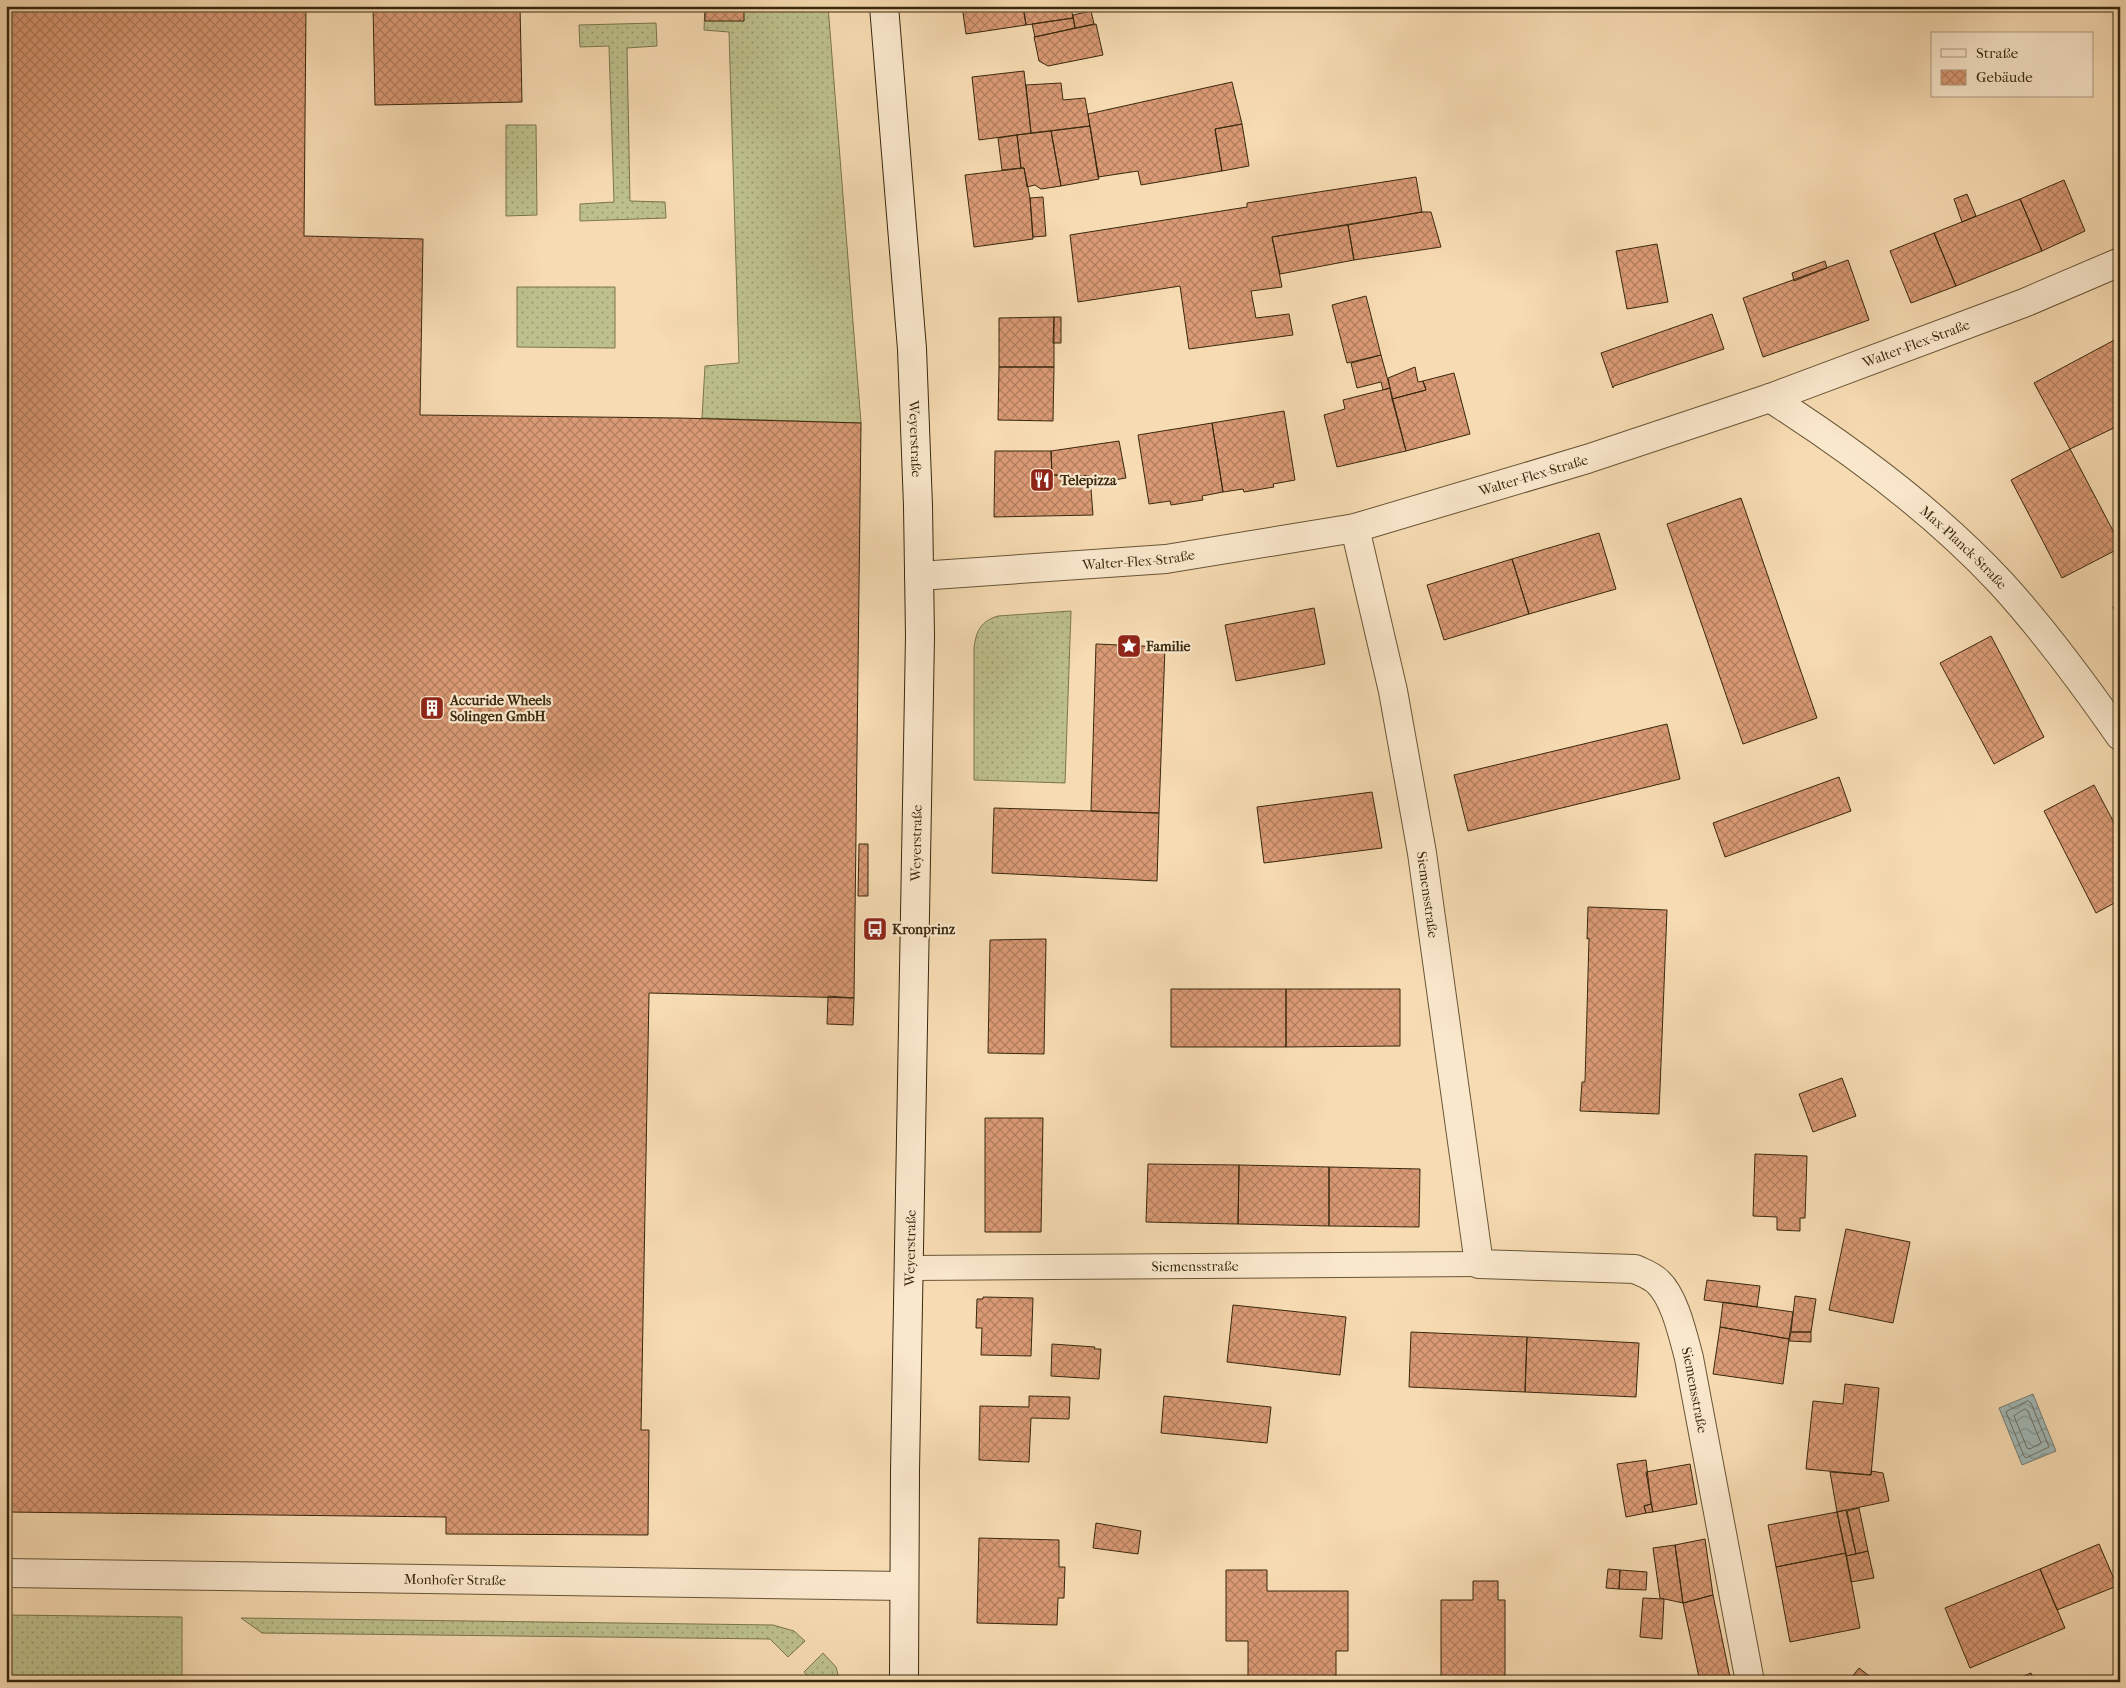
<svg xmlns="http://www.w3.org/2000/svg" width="2126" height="1688" viewBox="0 0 2126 1688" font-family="'IM FELL French Canon',serif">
<defs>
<pattern id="grass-dots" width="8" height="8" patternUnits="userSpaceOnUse" patternTransform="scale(1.25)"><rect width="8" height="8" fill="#bdc08c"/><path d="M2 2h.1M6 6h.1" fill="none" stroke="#9b9c71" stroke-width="1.8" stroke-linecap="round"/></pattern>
<pattern id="water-waves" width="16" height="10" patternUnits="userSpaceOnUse" patternTransform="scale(1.25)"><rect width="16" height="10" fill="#a1b8b7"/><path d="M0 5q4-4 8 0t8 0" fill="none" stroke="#849693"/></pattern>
<pattern id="building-cross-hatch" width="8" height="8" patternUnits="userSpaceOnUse" patternTransform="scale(1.25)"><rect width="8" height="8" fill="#da9a75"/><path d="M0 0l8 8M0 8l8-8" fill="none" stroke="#b27e5e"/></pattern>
</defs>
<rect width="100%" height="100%" fill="#f7dbb2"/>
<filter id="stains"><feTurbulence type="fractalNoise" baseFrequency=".004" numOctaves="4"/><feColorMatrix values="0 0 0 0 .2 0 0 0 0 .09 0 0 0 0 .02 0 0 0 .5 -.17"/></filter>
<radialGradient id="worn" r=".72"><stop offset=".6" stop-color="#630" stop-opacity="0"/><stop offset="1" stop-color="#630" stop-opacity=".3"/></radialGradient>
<path fill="url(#grass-dots)" stroke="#7b744c" d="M 577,6 L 627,6 L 627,9 L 578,11 Z
M 705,6 L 828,6 L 861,423 L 702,418 L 705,366 L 739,363 L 729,32 L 704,30 Z
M 656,23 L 657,46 L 627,48 L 630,201 L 665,202 L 666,218 L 580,221 L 580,204 L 614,202 L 609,46 L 580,47 L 579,25 Z
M 506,125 L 536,125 L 537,215 L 506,216 Z
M 517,287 L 615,287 L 615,348 L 517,347 Z
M 1071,611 L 1065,783 L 974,780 L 974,648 C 976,631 981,621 998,616 Z
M 6,1615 L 182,1617 L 182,1682 L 6,1682 Z
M 241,1618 L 773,1625 L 794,1631 L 805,1641 L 788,1657 L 770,1639 L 262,1633 Z
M 823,1653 L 836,1667 L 840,1682 L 813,1682 L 804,1672 Z"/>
<path fill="url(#water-waves)" stroke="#777e73" d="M 2033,1394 L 2056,1451 L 2022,1465 L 1999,1408 Z"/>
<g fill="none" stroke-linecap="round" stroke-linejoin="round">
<path stroke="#6d7062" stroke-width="1" d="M 2028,1401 L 2031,1403 L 2049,1447 L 2026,1458 L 2024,1456 L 2006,1412 Z
M 2025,1409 L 2028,1411 L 2041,1443 L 2030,1449 L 2027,1448 L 2014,1416 Z"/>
</g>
<path fill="url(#building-cross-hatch)" stroke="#39280d" d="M 6,6 L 306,6 L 304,236 L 423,239 L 420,415 L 678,418 L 861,423 L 854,998 L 649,993 L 641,1430 L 649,1430 L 648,1535 L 446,1534 L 446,1517 L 6,1512 Z
M 373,6 L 520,6 L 522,102 L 375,105 Z
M 705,6 L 744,6 L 744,21 L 705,21 Z
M 962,6 L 1023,6 L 1026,25 L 966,34 Z
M 1023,6 L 1071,6 L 1073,18 L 1026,25 Z
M 1091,11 L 1094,24 L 1075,28 L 1073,15 Z
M 1073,18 L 1075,28 L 1035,37 L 1032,24 Z
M 1096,24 L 1103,55 L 1048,66 L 1039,61 L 1034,37 Z
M 1024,71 L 1031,133 L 979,140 L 972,77 Z
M 1232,82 L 1242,124 L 1215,129 L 1222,171 L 1141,185 L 1138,171 L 1098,177 L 1088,114 Z
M 1061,83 L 1063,100 L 1085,98 L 1090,126 L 1031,133 L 1026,85 Z
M 1242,124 L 1249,166 L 1222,171 L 1215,129 Z
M 1090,126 L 1099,179 L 1061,186 L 1051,131 Z
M 1051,131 L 1061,186 L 1041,189 L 1035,185 L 1027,187 L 1024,168 L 1021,168 L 1017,135 Z
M 1017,135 L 1021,168 L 1002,170 L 998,138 Z
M 1024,168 L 1030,198 L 1033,239 L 974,247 L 965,175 Z
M 1416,177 L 1422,212 L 1272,237 L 1282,287 L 1251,291 L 1256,318 L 1289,314 L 1293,335 L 1189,349 L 1180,286 L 1078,302 L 1070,235 L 1247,207 L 1247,203 Z
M 2064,180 L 2085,231 L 2042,251 L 2020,199 Z
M 1967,194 L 1976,216 L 1962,222 L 1954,199 Z
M 1043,197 L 1046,236 L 1033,237 L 1030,198 Z
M 2020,199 L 2042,251 L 1956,286 L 1934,233 Z
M 1422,212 L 1431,212 L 1441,247 L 1354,260 L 1348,225 Z
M 1348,225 L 1354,260 L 1280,274 L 1272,237 Z
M 1934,233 L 1956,286 L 1911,303 L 1890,251 Z
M 1657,244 L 1668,302 L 1627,309 L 1616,251 Z
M 1848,260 L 1869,320 L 1763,357 L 1743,298 Z
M 1825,261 L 1827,268 L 1794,281 L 1792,273 Z
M 1366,296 L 1381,355 L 1347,363 L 1332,305 Z
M 1712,314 L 1724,349 L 1614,386 L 1613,388 L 1601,353 Z
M 1054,317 L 1054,367 L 999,367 L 999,318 Z
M 1054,317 L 1061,317 L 1061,343 L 1053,343 Z
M 2120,337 L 2120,425 L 2070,449 L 2034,383 Z
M 1381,355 L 1390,388 L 1383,390 L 1381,382 L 1357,388 L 1351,363 Z
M 999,367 L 1054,367 L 1053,421 L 998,420 Z
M 1415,367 L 1418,382 L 1423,381 L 1426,390 L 1392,399 L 1388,378 Z
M 1454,373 L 1470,434 L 1406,451 L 1392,399 L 1426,390 L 1423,381 Z
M 1390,388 L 1406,451 L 1337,467 L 1324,415 L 1345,409 L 1343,400 Z
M 1284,411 L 1295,480 L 1273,484 L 1274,487 L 1244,492 L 1243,489 L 1223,492 L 1212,423 Z
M 1212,423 L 1223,492 L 1202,496 L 1203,500 L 1171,505 L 1170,501 L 1149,504 L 1138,435 Z
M 1119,441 L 1126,478 L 1090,484 L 1090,476 L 1052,475 L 1051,451 Z
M 2070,449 L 2120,544 L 2120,548 L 2062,578 L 2011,480 Z
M 995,451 L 1051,451 L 1052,475 L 1090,476 L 1093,515 L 994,517 Z
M 1741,498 L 1817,718 L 1743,744 L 1667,524 Z
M 1599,533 L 1616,589 L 1529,614 L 1512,559 Z
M 1512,559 L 1529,614 L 1444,640 L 1427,585 Z
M 2120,603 L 2120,621 L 2113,607 Z
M 1314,608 L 1325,664 L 1236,681 L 1225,625 Z
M 1991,636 L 2044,737 L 1994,764 L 1940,663 Z
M 1096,644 L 1165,647 L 1159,813 L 1091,811 Z
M 1667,724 L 1680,779 L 1468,831 L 1454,775 Z
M 1839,777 L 1851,811 L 1725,857 L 1713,823 Z
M 2094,785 L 2120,834 L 2120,900 L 2096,913 L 2044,811 Z
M 1372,792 L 1382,848 L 1264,863 L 1257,807 Z
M 994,808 L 1159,813 L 1157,881 L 992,873 Z
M 859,844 L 868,844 L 868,896 L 858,896 Z
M 1588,907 L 1667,910 L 1659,1114 L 1580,1111 L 1582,1082 L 1585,1082 L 1589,938 L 1587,939 Z
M 1046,939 L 1044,1054 L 988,1053 L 990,940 Z
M 1171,989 L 1286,989 L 1286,1047 L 1171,1047 Z
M 1286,989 L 1400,989 L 1400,1046 L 1286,1047 Z
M 828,996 L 854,998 L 853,1025 L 827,1024 Z
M 1842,1078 L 1856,1116 L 1813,1132 L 1799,1094 Z
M 985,1118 L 1043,1118 L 1041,1232 L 985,1232 Z
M 1755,1154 L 1807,1156 L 1805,1218 L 1800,1218 L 1800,1231 L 1777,1230 L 1777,1217 L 1753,1216 Z
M 1148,1164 L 1239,1165 L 1238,1224 L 1146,1222 Z
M 1239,1165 L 1329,1167 L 1329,1226 L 1238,1224 Z
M 1329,1167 L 1420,1169 L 1419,1227 L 1329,1226 Z
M 1846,1229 L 1910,1242 L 1893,1323 L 1829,1310 Z
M 1707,1280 L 1760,1286 L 1757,1307 L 1704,1300 Z
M 1795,1296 L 1816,1299 L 1811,1332 L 1791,1332 Z
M 983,1297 L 1033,1298 L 1031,1356 L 981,1355 L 982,1328 L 976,1328 L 977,1299 L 983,1299 Z
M 1723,1302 L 1793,1312 L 1789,1339 L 1720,1327 Z
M 1233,1305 L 1346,1317 L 1340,1375 L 1227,1362 Z
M 1720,1327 L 1789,1339 L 1783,1384 L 1713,1374 Z
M 1411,1332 L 1527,1337 L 1525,1392 L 1409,1387 Z
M 1791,1332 L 1811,1332 L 1811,1342 L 1789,1341 Z
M 1527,1337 L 1639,1343 L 1636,1397 L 1525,1392 Z
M 1052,1344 L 1095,1347 L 1094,1349 L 1101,1349 L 1099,1379 L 1051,1376 Z
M 1845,1384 L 1879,1388 L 1871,1475 L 1806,1469 L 1813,1401 L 1843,1404 Z
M 1029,1396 L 1070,1397 L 1069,1419 L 1031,1418 L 1029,1462 L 979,1460 L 980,1406 L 1029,1407 Z
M 1164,1396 L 1271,1407 L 1267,1443 L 1161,1433 Z
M 1646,1460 L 1651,1504 L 1644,1506 L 1646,1513 L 1626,1517 L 1617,1464 Z
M 1690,1464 L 1697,1504 L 1653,1512 L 1646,1472 Z
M 1871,1471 L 1883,1473 L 1889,1501 L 1837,1512 L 1830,1472 L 1871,1475 Z
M 1651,1504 L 1653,1512 L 1646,1513 L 1644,1506 Z
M 1859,1508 L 1868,1551 L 1856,1554 L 1847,1511 Z
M 1846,1510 L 1856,1554 L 1846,1556 L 1837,1512 Z
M 1837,1512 L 1846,1553 L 1776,1567 L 1768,1525 Z
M 1096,1523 L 1141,1531 L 1138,1554 L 1093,1548 Z
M 979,1538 L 1059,1540 L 1059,1567 L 1065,1567 L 1064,1598 L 1058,1598 L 1057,1625 L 977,1623 Z
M 1705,1539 L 1713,1595 L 1683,1603 L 1675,1545 Z
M 2099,1544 L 2117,1586 L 2057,1610 L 2040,1569 Z
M 1675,1545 L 1683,1603 L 1660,1598 L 1653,1548 Z
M 1868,1551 L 1874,1578 L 1851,1582 L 1846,1556 Z
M 1846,1553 L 1860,1628 L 1790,1642 L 1776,1567 Z
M 1608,1569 L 1620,1570 L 1619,1589 L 1606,1588 Z
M 2040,1569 L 2065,1628 L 1970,1668 L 1945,1608 Z
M 1226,1570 L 1267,1570 L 1267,1591 L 1348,1591 L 1348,1651 L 1336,1651 L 1336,1682 L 1248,1682 L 1248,1641 L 1226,1641 Z
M 1620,1570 L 1647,1572 L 1646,1590 L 1619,1589 Z
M 1473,1581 L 1498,1581 L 1498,1600 L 1505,1600 L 1505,1682 L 1441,1682 L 1441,1600 L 1473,1600 Z
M 1713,1595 L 1731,1682 L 1700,1682 L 1683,1603 Z
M 1643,1598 L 1664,1599 L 1662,1639 L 1640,1637 Z
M 1859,1668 L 1877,1682 L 1848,1682 Z
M 2031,1673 L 2035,1682 L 2010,1682 Z"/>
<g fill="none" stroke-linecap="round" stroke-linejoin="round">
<defs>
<g id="service">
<path id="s1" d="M 910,1268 L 1479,1264"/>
</g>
<g id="minor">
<path id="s2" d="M 1770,398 C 1853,451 1934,511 2001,583 C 2045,631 2083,683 2120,736"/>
<path id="s3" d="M 1355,528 L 1393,691 L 1422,853 L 1479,1264 L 1635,1269 C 1643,1273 1651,1275 1658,1282 C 1675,1298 1683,1336 1689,1358 L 1750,1682"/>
<path id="s4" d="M 919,576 L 1166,559 L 1355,528 L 1587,459 L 1770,398 L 2024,303 L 2120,262"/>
<path id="s5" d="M 6,1573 L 904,1586"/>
</g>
<g id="secondary">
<path id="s6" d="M 884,6 L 912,349 L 918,506 L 920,636 L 905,1471 L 904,1682"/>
</g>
</defs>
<use href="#service" stroke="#685536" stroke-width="26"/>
<use href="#minor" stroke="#685536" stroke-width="30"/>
<use href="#secondary" stroke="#39280d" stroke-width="30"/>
<use href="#service" stroke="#fae8cd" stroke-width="24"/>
<use href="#minor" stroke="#fae8cd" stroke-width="28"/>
<use href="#secondary" stroke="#fae8cd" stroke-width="28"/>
</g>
<defs>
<symbol id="restaurant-square" viewBox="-11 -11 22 22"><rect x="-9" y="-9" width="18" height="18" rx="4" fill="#8f2418" stroke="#fae8cd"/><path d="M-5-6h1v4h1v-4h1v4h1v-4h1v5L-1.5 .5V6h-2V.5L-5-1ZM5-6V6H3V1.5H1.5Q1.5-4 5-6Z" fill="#fff"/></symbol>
<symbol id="sight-square" viewBox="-11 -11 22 22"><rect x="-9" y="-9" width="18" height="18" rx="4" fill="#8f2418" stroke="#fae8cd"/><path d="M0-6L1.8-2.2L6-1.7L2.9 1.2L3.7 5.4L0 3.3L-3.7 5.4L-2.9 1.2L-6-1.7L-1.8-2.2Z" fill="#fff"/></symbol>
<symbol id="building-square" viewBox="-11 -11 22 22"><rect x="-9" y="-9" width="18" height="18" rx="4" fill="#8f2418" stroke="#fae8cd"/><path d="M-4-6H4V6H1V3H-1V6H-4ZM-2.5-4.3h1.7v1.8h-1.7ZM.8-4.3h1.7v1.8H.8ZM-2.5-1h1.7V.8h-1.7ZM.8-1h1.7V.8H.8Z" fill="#fff"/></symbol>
<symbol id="bus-square" viewBox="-11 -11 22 22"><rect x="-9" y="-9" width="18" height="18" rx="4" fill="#8f2418" stroke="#fae8cd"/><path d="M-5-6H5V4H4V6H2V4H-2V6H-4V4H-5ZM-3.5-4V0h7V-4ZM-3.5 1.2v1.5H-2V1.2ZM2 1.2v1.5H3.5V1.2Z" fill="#fff"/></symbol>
</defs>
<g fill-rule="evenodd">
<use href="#restaurant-square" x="1028" y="466" width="28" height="28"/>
<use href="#sight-square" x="1115" y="632" width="28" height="28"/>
<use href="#building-square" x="418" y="694" width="28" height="28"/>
<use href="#bus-square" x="861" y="915" width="28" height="28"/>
</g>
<g text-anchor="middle" stroke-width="4.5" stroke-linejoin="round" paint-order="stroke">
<g font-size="14" fill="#39280d" stroke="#fae8cd">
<text dy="5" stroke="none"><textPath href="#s4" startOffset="1030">Walter-Flex-Straße</textPath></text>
<text dy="5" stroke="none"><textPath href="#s6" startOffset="434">Weyerstraße</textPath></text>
<text dy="5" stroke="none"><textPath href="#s4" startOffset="625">Walter-Flex-Straße</textPath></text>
<text dy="5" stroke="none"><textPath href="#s2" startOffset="245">Max-Planck-Straße</textPath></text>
<text dy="5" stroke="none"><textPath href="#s4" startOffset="220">Walter-Flex-Straße</textPath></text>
<text transform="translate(916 843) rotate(-89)" y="5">Weyerstraße</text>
<text dy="5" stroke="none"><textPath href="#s3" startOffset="374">Siemensstraße</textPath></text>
<text transform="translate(910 1248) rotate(-89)" y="5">Weyerstraße</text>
<text dy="5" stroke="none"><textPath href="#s1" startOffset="285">Siemensstraße</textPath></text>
<text dy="5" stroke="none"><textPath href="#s3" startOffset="1045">Siemensstraße</textPath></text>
<text dy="5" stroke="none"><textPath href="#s5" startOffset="449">Monhofer Straße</textPath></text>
</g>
<g font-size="14" font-weight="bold" fill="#39280d" stroke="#fae8cd" text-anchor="start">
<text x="1060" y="485">Telepizza</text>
<text x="1146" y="651">Familie</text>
<text x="450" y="705">Accuride Wheels<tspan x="450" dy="16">Solingen GmbH</tspan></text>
<text x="892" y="934">Kronprinz</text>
</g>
</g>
<rect width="2126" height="1688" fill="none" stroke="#f7dbb2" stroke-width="25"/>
<rect x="8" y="8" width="2111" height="1673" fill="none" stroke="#39280d" stroke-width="2.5"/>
<rect x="12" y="12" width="2101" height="1663" fill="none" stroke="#39280d"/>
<rect x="1931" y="32" width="162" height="65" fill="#fae8cd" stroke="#ad9b80"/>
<rect x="1941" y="49" width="25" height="8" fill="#fae8cd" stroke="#ad9b80"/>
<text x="1976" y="58" font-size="15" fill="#39280d">Straße</text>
<rect x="1941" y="70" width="25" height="15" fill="url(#building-cross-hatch)" stroke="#ad9b80"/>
<text x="1976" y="82" font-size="15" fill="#39280d">Gebäude</text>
<rect width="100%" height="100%" filter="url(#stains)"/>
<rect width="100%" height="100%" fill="url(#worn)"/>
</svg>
